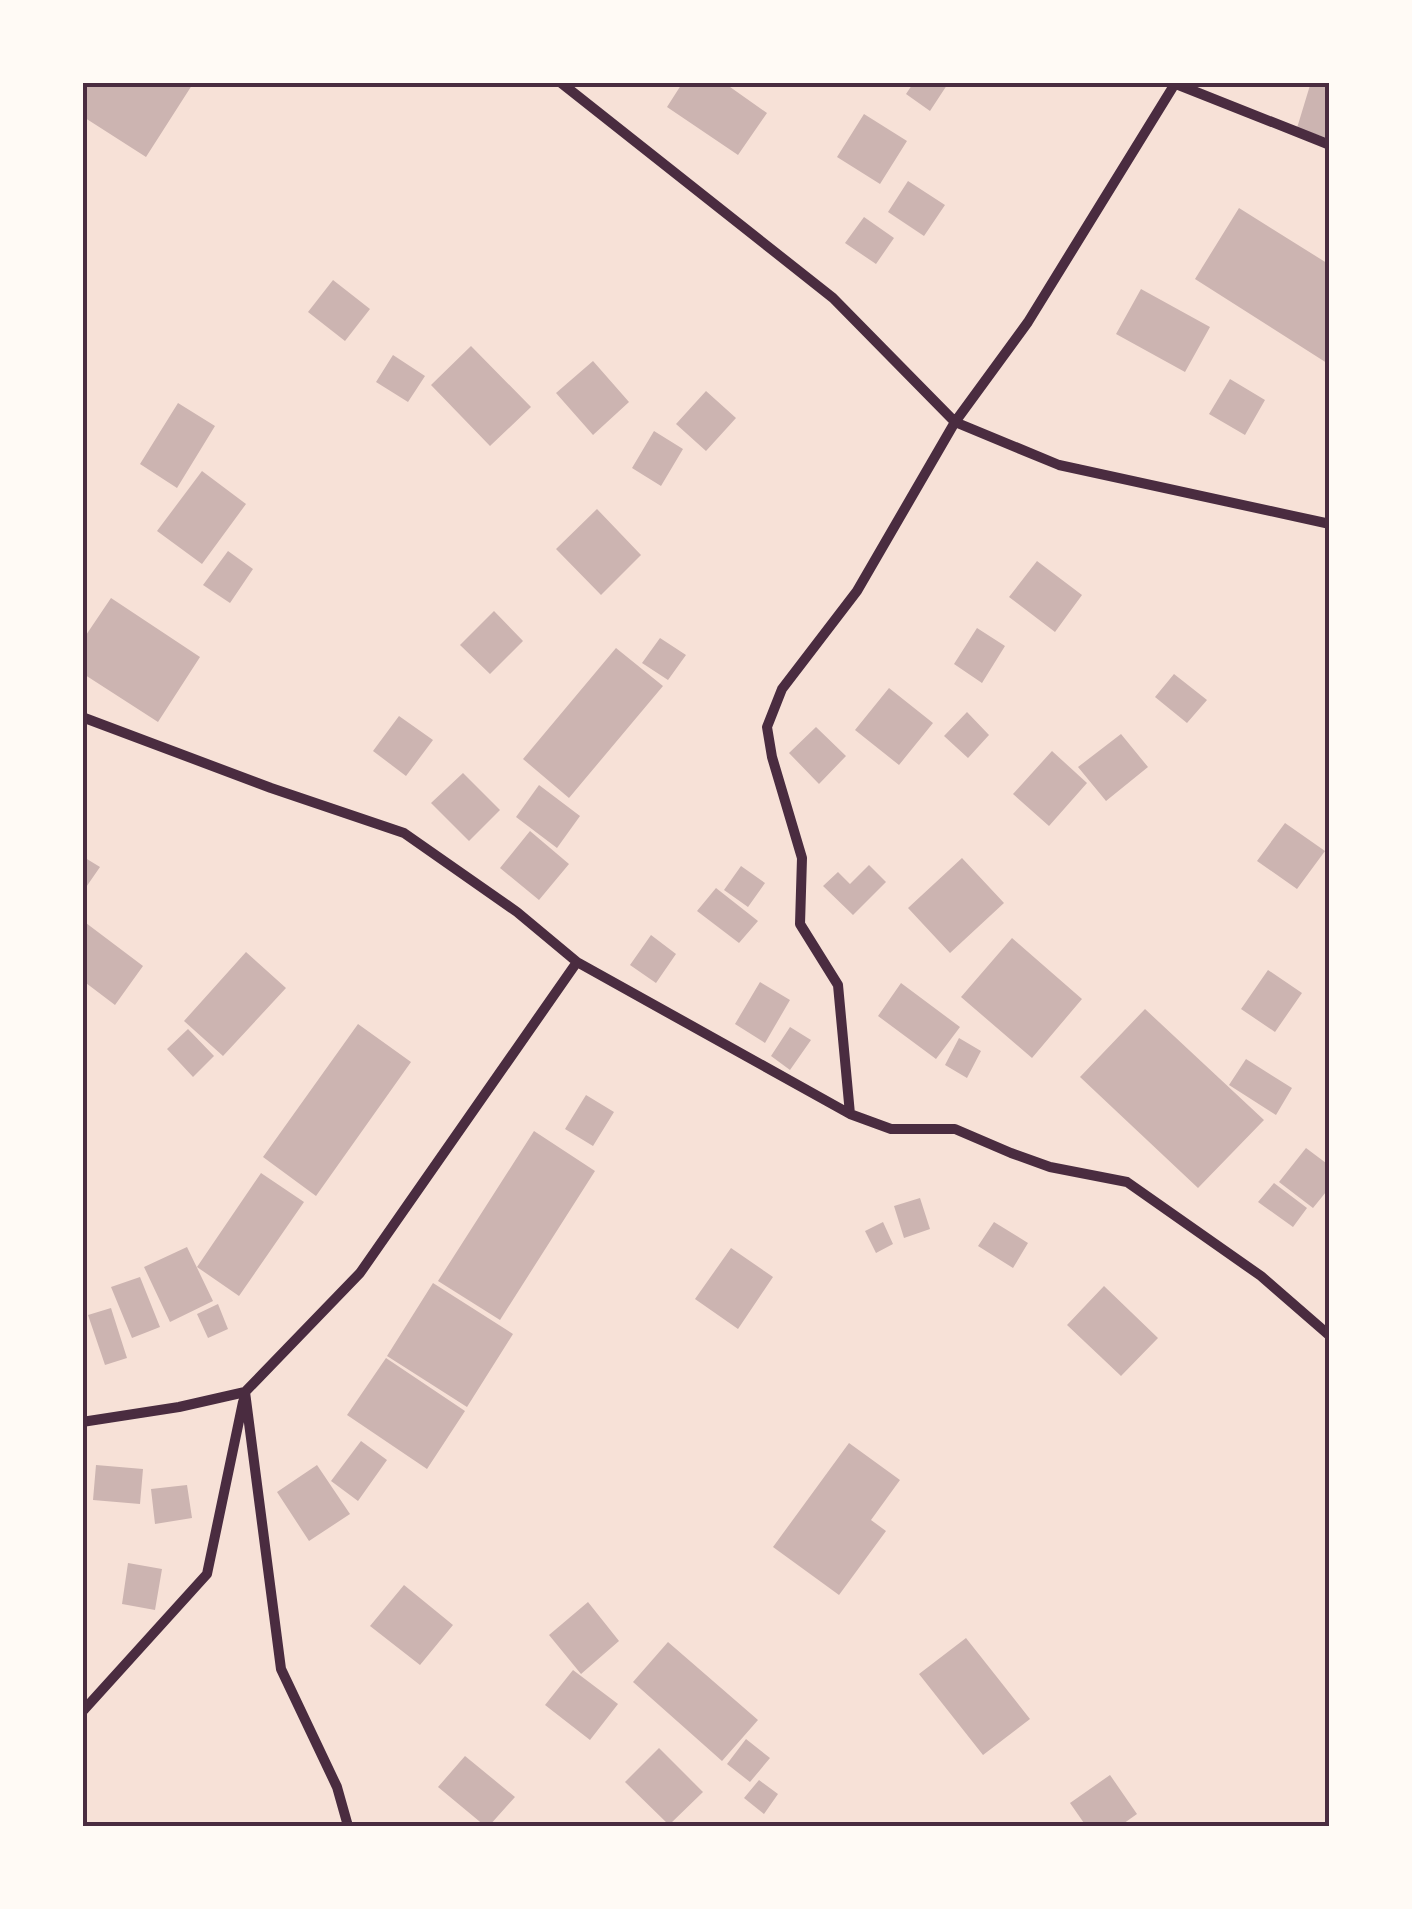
<svg xmlns="http://www.w3.org/2000/svg" width="1412" height="1909" viewBox="0 0 1412 1909" font-family="'DM Sans',sans-serif">
<rect width="100%" height="100%" fill="#f7e1d7"/>
<path fill="#ccb4b1" d="M 82,82 L 194,82 L 146,157 L 82,116 Z
M 683,82 L 723,82 L 767,113 L 738,155 L 667,107 Z
M 914,82 L 949,82 L 930,111 L 906,94 Z
M 1311,82 L 1330,82 L 1330,139 L 1297,128 Z
M 864,114 L 907,141 L 880,184 L 837,157 Z
M 908,181 L 945,205 L 924,236 L 888,212 Z
M 1239,208 L 1330,265 L 1330,365 L 1195,279 Z
M 864,217 L 894,238 L 876,264 L 845,243 Z
M 333,280 L 370,309 L 345,341 L 308,312 Z
M 1141,289 L 1210,327 L 1185,372 L 1116,334 Z
M 471,346 L 531,407 L 490,446 L 431,385 Z
M 393,355 L 425,376 L 408,402 L 376,382 Z
M 593,361 L 629,402 L 593,435 L 556,393 Z
M 1230,379 L 1265,400 L 1245,435 L 1209,414 Z
M 706,391 L 736,418 L 706,451 L 676,424 Z
M 178,403 L 215,426 L 177,488 L 140,464 Z
M 654,431 L 683,449 L 661,486 L 632,468 Z
M 202,471 L 246,504 L 202,564 L 157,531 Z
M 597,509 L 641,555 L 601,595 L 556,549 Z
M 228,551 L 253,569 L 230,603 L 203,585 Z
M 1037,561 L 1082,595 L 1055,632 L 1009,597 Z
M 111,598 L 200,657 L 158,722 L 82,673 L 82,641 Z
M 494,611 L 523,641 L 490,674 L 460,645 Z
M 977,628 L 1005,646 L 982,683 L 954,664 Z
M 660,638 L 686,655 L 668,680 L 642,663 Z
M 616,648 L 663,686 L 569,798 L 523,759 Z
M 1174,674 L 1207,700 L 1187,723 L 1155,697 Z
M 889,688 L 933,723 L 899,765 L 855,730 Z
M 967,712 L 989,735 L 968,758 L 944,736 Z
M 399,716 L 433,740 L 406,776 L 373,751 Z
M 816,727 L 846,756 L 819,784 L 789,753 Z
M 1121,734 L 1148,767 L 1106,801 L 1078,767 Z
M 1052,751 L 1087,783 L 1049,826 L 1013,794 Z
M 463,773 L 500,810 L 469,841 L 431,803 Z
M 539,785 L 580,816 L 557,848 L 516,817 Z
M 1285,823 L 1325,851 L 1297,889 L 1257,861 Z
M 530,831 L 569,864 L 539,900 L 500,868 Z
M 82,856 L 100,867 L 82,893 Z
M 962,858 L 1004,903 L 950,953 L 908,908 Z
M 869,865 L 886,882 L 853,915 L 823,886 L 838,872 L 850,884 Z
M 741,866 L 765,883 L 748,907 L 724,890 Z
M 716,888 L 758,921 L 739,943 L 697,911 Z
M 82,920 L 143,966 L 115,1005 L 82,980 Z
M 651,935 L 676,954 L 656,983 L 630,965 Z
M 1012,938 L 1082,999 L 1032,1058 L 961,997 Z
M 246,952 L 286,988 L 223,1056 L 184,1021 Z
M 1268,970 L 1302,993 L 1275,1032 L 1241,1009 Z
M 760,982 L 790,1000 L 765,1043 L 735,1024 Z
M 901,983 L 960,1027 L 936,1059 L 878,1016 Z
M 1145,1009 L 1264,1120 L 1198,1188 L 1080,1077 Z
M 358,1024 L 411,1062 L 316,1196 L 263,1157 Z
M 790,1027 L 811,1040 L 790,1070 L 771,1056 Z
M 188,1029 L 214,1056 L 193,1077 L 167,1049 Z
M 959,1038 L 981,1051 L 967,1078 L 945,1065 Z
M 1246,1059 L 1292,1088 L 1276,1115 L 1229,1085 Z
M 586,1095 L 614,1112 L 593,1146 L 565,1129 Z
M 534,1131 L 595,1171 L 500,1320 L 438,1281 Z
M 1306,1148 L 1330,1166 L 1330,1187 L 1313,1208 L 1279,1182 Z
M 261,1173 L 304,1202 L 239,1296 L 197,1267 Z
M 1274,1183 L 1307,1208 L 1293,1227 L 1258,1202 Z
M 920,1198 L 930,1229 L 904,1238 L 894,1206 Z
M 883,1222 L 893,1244 L 876,1253 L 865,1231 Z
M 994,1222 L 1028,1243 L 1013,1268 L 978,1246 Z
M 187,1247 L 213,1301 L 170,1322 L 144,1267 Z
M 731,1248 L 773,1277 L 738,1329 L 695,1299 Z
M 140,1277 L 160,1327 L 132,1338 L 111,1287 Z
M 433,1283 L 513,1334 L 467,1407 L 387,1356 Z
M 1104,1286 L 1158,1338 L 1121,1376 L 1067,1325 Z
M 218,1304 L 228,1329 L 208,1338 L 197,1314 Z
M 111,1308 L 127,1358 L 105,1365 L 88,1315 Z
M 386,1358 L 465,1411 L 427,1469 L 347,1415 Z
M 361,1441 L 387,1460 L 358,1501 L 331,1481 Z
M 849,1443 L 900,1480 L 871,1520 L 886,1531 L 839,1595 L 773,1547 Z
M 96,1465 L 143,1469 L 140,1504 L 93,1500 Z
M 317,1465 L 350,1514 L 309,1541 L 277,1492 Z
M 187,1485 L 192,1518 L 155,1524 L 151,1489 Z
M 128,1563 L 162,1569 L 155,1610 L 122,1604 Z
M 404,1585 L 453,1625 L 420,1665 L 370,1626 Z
M 588,1602 L 619,1641 L 581,1674 L 549,1635 Z
M 966,1638 L 1030,1719 L 983,1755 L 919,1674 Z
M 668,1642 L 758,1720 L 722,1761 L 633,1682 Z
M 573,1670 L 618,1704 L 590,1740 L 545,1705 Z
M 746,1739 L 770,1758 L 750,1782 L 727,1764 Z
M 659,1748 L 703,1792 L 669,1825 L 625,1782 Z
M 465,1756 L 515,1797 L 489,1826 L 485,1826 L 438,1787 Z
M 1110,1775 L 1137,1814 L 1120,1826 L 1086,1826 L 1070,1803 Z
M 759,1780 L 778,1794 L 764,1814 L 744,1798 Z"/>
<g fill="none" stroke-linecap="round" stroke-linejoin="round">
<path stroke="#4a2c40" stroke-width="10" d="M 560,82 L 833,298 L 955,422 L 857,591 L 782,689 L 767,727 L 772,757 L 802,858 L 800,924 L 838,985 L 850,1114
M 1176,82 L 1028,322 L 955,422 L 1059,465 L 1330,524
M 1176,84 L 1330,145
M 82,717 L 271,788 L 404,833 L 517,912 L 577,962
M 245,1392 L 281,1669 L 337,1787 L 348,1826
M 82,1422 L 179,1407 L 245,1392 L 360,1273 L 577,962 L 850,1114 L 891,1129 L 955,1129 L 1011,1153 L 1050,1167 L 1127,1182 L 1261,1276 L 1330,1336
M 82,1712 L 207,1574 L 243,1402"/>
</g>
<rect width="1412" height="1909" fill="none" stroke="#fffaf5" stroke-width="170"/>
<rect x="85" y="85" width="1242" height="1739" fill="none" stroke="#4a2c40" stroke-width="4"/>
</svg>
